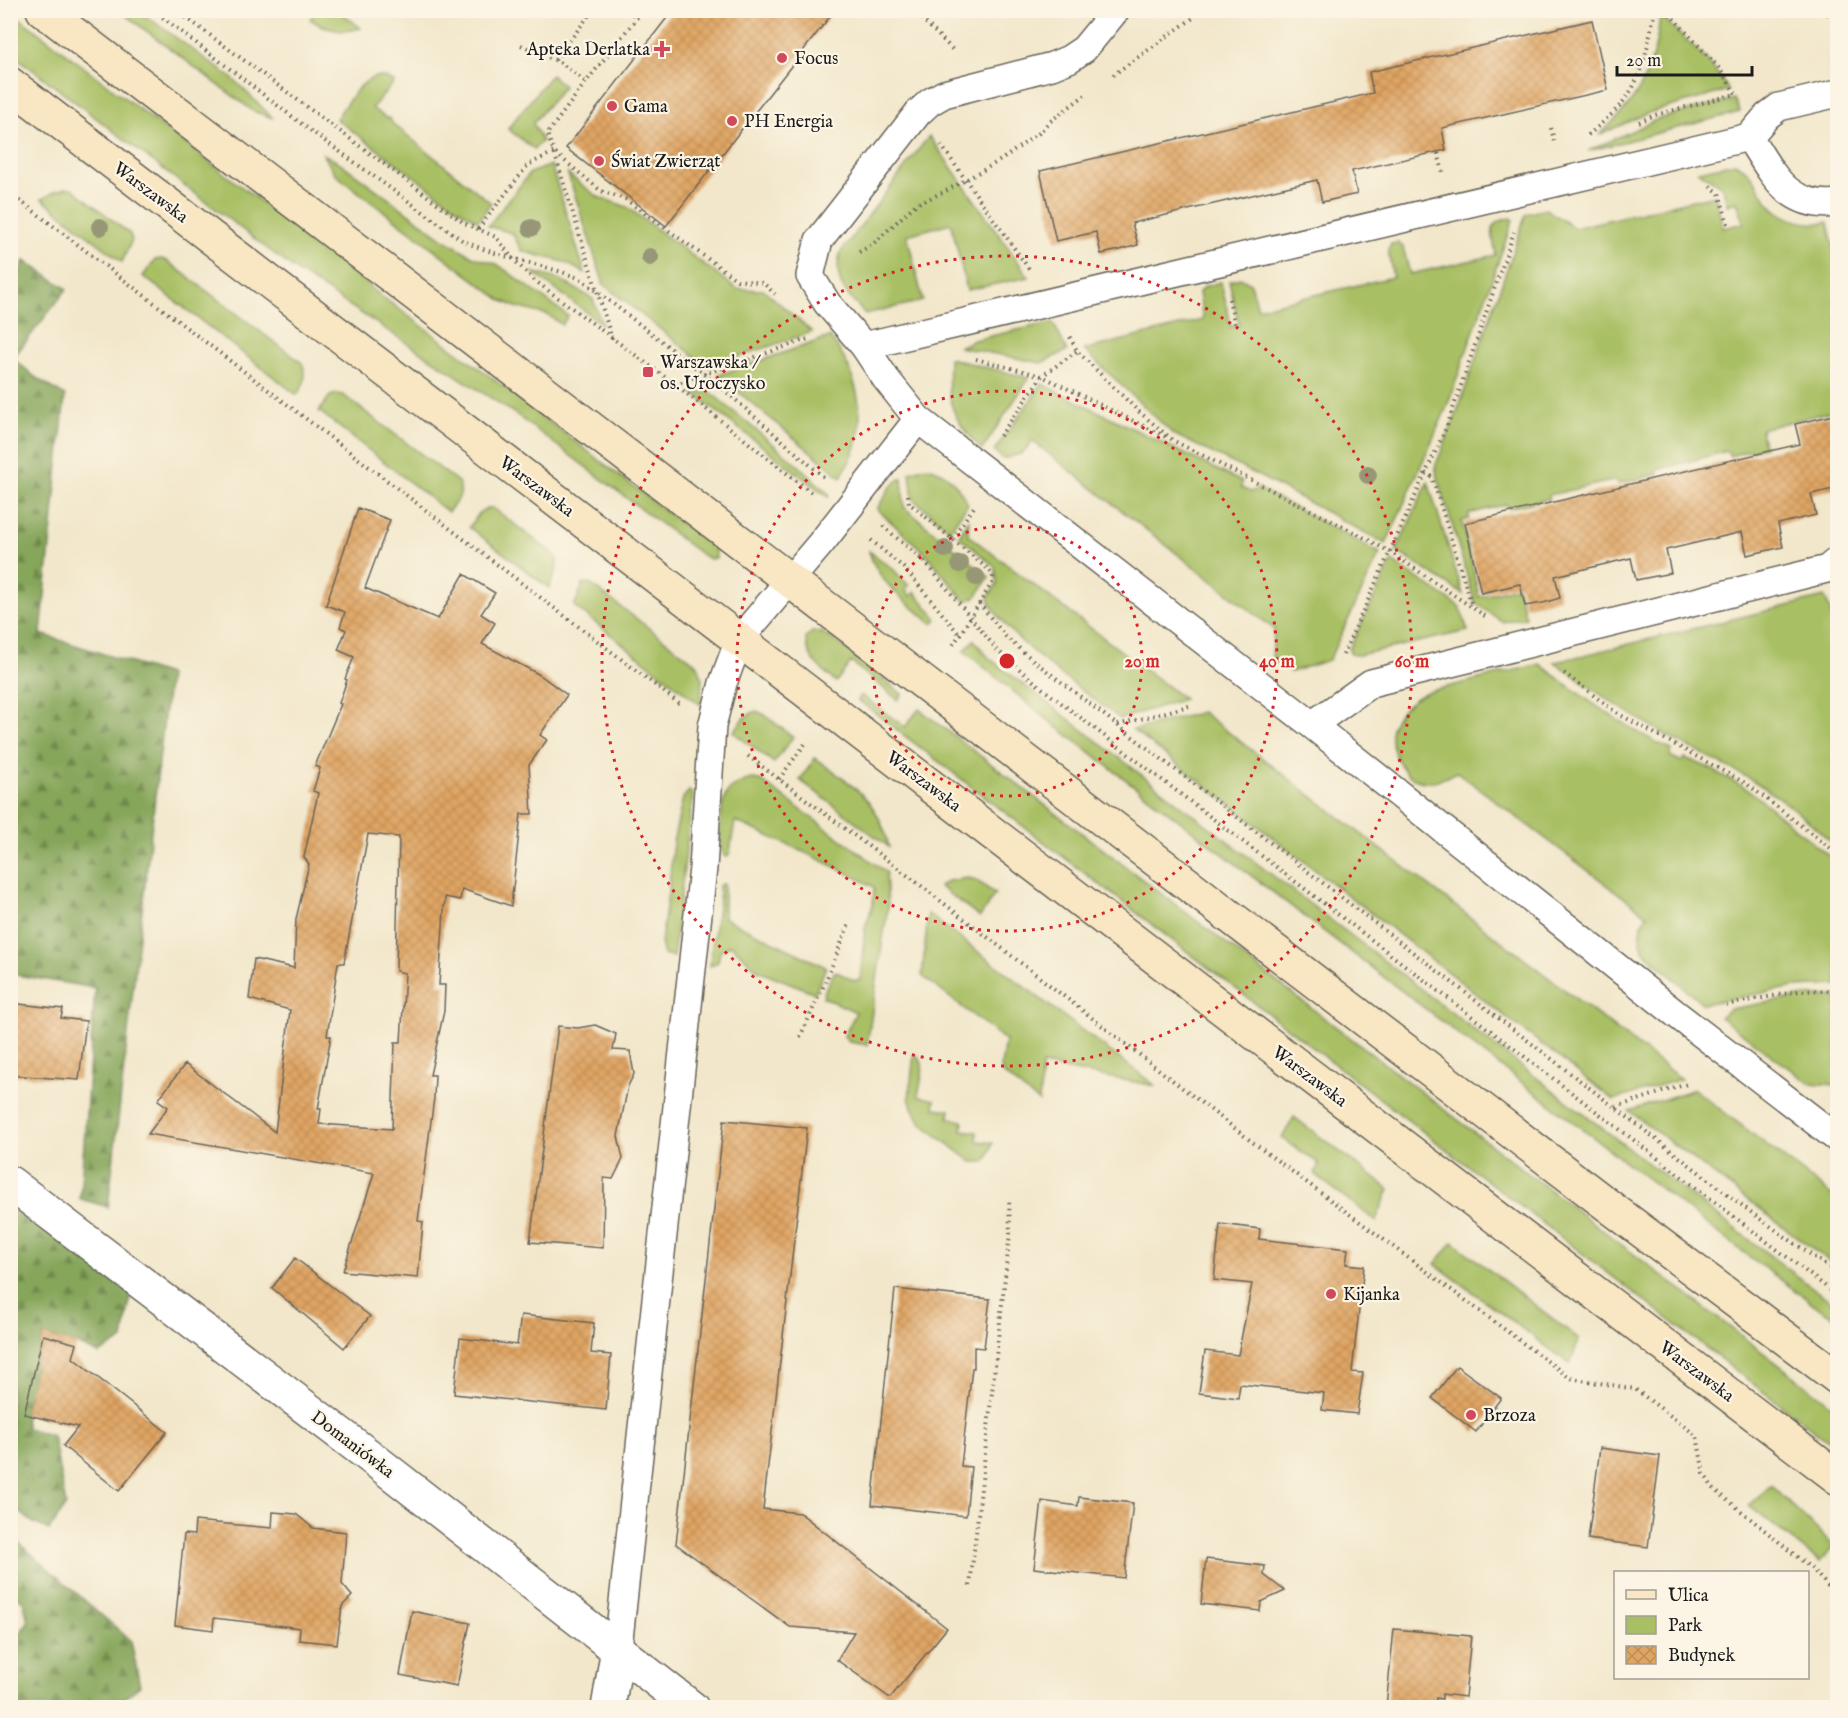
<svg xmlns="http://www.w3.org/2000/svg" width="1848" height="1718" viewBox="0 0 1848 1718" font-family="'IM FELL English',serif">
<defs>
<pattern id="forest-firs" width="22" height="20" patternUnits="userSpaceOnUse" patternTransform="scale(1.5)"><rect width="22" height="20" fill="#86a65a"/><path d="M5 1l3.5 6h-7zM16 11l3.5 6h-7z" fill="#6d864a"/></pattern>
<pattern id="building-cross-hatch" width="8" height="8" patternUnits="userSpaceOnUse" patternTransform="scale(1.5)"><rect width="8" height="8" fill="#dfa563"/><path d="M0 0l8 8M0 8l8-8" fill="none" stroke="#bf8d55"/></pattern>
</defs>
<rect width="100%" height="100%" fill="#fcf5e5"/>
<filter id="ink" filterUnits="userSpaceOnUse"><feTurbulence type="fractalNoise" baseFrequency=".0167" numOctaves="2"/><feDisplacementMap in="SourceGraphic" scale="12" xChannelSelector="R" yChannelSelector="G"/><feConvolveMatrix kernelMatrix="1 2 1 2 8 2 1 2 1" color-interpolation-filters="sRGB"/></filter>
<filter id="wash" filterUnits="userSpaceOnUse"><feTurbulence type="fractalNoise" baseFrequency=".008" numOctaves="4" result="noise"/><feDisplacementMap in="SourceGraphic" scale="24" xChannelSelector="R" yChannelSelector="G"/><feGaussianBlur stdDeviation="1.35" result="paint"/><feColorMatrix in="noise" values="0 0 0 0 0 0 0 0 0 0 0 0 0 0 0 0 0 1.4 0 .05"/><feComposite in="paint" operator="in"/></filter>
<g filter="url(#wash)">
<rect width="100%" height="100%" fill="#f2e7cb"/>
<path fill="#a8bf64" stroke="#626e40" stroke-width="1.5" d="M 317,10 L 339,11 L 361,28 C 341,34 328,30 310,19 Z
M 10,11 L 346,266 L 380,295 L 487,374 L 715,549 L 716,558 L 710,559 L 701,554 L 514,413 L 298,272 L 11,53 Z
M 120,11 L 139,11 L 232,78 L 273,118 L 253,111 Z
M 1660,15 L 1708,61 L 1729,90 L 1648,113 L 1599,135 C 1611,123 1626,111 1635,96 C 1650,72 1658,43 1660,15 Z
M 551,75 L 564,86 L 533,123 L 542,141 L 534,149 L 508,129 L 509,127 Z
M 375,77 L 384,77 L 394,82 L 372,108 L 386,118 L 389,118 L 393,124 L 491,203 L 478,221 L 457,208 L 336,119 C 347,103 357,84 375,77 Z
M 1734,99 L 1740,112 L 1588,151 L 1658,119 Z
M 929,136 L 1029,277 L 967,290 L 951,223 L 907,235 L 923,301 L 865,314 C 846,294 833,283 840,253 Z
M 323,154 L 340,163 L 445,240 L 474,257 L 497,264 L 568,316 L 562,325 L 548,315 L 516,307 L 501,300 L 336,175 Z
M 1735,163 C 1752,171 1756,183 1765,198 C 1778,218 1805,227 1828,222 L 1835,256 L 1838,256 L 1837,410 L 1761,429 L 1764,447 L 1730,456 L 1727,451 L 1657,470 L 1658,474 L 1618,484 L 1616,480 L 1549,495 L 1549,499 L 1508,508 L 1507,504 L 1469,514 L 1469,519 L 1462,521 L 1479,597 L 1517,587 L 1526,617 L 1503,622 L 1475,603 L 1435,467 L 1455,418 L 1526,214 L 1546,209 L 1574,228 L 1715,195 L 1723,228 L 1744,223 L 1737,202 L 1727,205 L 1723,188 L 1698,171 Z
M 551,165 L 585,273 L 564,262 L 522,251 L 512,233 L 488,226 L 530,173 Z
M 568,174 L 598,197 L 627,207 L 737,289 L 764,290 L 812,332 L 708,367 L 604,285 Z
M 66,188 L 72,188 L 130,234 L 132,240 L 122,262 L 42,199 L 56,191 Z
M 1511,218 L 1513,220 L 1446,409 L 1386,544 L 1259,476 L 1173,434 L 1084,350 L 1203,320 L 1199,292 L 1206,286 L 1221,282 L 1231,327 L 1239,325 L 1229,281 L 1240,278 L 1251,284 L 1258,308 L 1393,277 L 1388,250 L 1391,244 L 1398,243 L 1403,247 L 1410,274 L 1496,255 C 1493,236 1485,222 1511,218 Z
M 161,259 L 167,261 L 302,363 C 308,375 305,385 297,395 L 143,276 L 155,260 Z
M 532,272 L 561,280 L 593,299 L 602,324 Z
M 1053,322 L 1067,351 L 1041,363 L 959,347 L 974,340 Z
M 830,337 C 853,366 866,406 857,443 C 854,455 846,467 841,477 L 718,375 Z
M 949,358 L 1029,378 L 982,450 C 950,416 947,404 949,358 Z
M 1042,384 L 1242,482 L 1241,488 L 1251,492 L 1258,488 L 1380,553 L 1329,660 L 1291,672 L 1272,658 L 1274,629 L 1032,441 L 1023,453 L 1003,459 L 994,451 Z
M 708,389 L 710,390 L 710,392 L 797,464 L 830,495 L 828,497 L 693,393 L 706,392 Z
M 336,394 L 343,395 L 458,482 C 465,495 456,502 448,512 L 319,411 L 330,396 Z
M 926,467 C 947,470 959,487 968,504 L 950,530 L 913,499 L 910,472 Z
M 902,478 L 904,507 L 989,577 L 976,597 L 965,601 L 928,556 L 877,509 L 891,486 Z
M 1428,482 L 1463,594 L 1396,551 Z
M 487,508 L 493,508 L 556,556 C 560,567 553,578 549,588 L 469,527 L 480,512 Z
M 969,519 L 968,535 L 1184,699 L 1120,719 C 1088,694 997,633 988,597 L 997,584 L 995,567 L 959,536 Z
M 869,551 L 892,568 L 909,586 L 905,589 L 910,596 L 915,592 L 937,619 L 933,624 C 909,604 877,583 869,551 Z
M 1392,561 L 1460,607 L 1468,631 L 1359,655 L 1355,655 L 1350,652 L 1349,649 Z
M 589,583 L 698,665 L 702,678 L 701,705 L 574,606 L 583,584 Z
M 1824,597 C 1843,618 1838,809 1837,848 C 1813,824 1785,800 1755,782 C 1726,765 1695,751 1666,735 C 1627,713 1590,689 1555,662 Z
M 812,632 L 821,632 L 836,641 L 902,694 L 898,700 L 851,662 L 836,682 C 821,669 806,658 806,637 Z
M 974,640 L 989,658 C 1269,874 1550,1090 1833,1303 L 1837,1307 L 1837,1319 L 1822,1310 L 1755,1261 L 1053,724 L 964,651 Z
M 1540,664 C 1582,697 1624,727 1672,750 L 1670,756 L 1682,762 L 1685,758 L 1707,767 L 1749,790 L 1830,857 L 1838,869 L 1837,985 L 1795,987 L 1703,1004 L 1644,952 C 1638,937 1638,928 1647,915 L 1457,772 C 1435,784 1415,789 1400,764 C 1395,756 1390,743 1391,733 C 1393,714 1412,699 1427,692 Z
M 861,695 L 905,727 L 919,709 L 1837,1409 L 1837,1448 L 858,700 Z
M 756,711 L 763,714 L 793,737 L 774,763 L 733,732 L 746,716 Z
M 1202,712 L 1681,1079 L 1614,1100 L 1133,730 Z
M 815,758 C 854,788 877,796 889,847 L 800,780 Z
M 751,779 L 760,780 L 886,872 L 888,906 L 867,1045 L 849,1042 L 844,1036 L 856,1012 L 823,997 L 826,987 L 835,971 L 855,981 L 860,980 L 865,928 L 873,904 L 874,887 C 829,862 781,842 735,821 L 730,852 L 727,857 L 724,856 C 717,844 720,801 729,790 C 735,784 743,782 751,779 Z
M 689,791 L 693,794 L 673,957 L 664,955 L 661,943 L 669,886 L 673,842 L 683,798 Z
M 968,878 L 976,880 L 995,894 L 980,917 L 939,886 L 948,881 Z
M 724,884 L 724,918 L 826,967 L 815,993 L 758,970 L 731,945 L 720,951 L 718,962 L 710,966 C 711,943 717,922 719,899 C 720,895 719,890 719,885 Z
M 928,914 L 1156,1086 L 1042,1065 L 1039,1102 L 1002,1073 L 1001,1067 L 1005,1040 L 922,976 Z
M 1805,996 L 1837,996 L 1837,1085 L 1809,1083 L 1720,1017 L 1730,1009 Z
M 914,1054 C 929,1061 920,1082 918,1096 L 935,1100 L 934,1108 L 950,1110 L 949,1118 L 963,1121 L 962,1130 L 977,1132 L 977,1141 L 993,1143 L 987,1159 L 984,1162 L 972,1162 L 922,1124 L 913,1110 L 909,1098 Z
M 1694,1089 L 1837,1199 L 1837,1267 L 1629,1111 Z
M 1294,1117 L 1389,1189 L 1376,1221 L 1314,1174 L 1319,1164 L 1282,1138 Z
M 1453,1242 L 1579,1339 L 1570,1364 L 1435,1264 Z
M 1771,1485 L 1834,1546 L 1820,1562 L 1749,1506 Z"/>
<path fill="url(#forest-firs)" stroke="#51613b" stroke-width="1.5" d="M 24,260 L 67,289 L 13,358 L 35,377 L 65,396 L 41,634 L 169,675 L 108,1207 L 80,1199 L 95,988 L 11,974 L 10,297 Z
M 10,1183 L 134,1277 L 123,1339 L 99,1354 L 77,1344 L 43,1335 L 24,1414 L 27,1428 L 53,1436 L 66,1505 L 49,1530 L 32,1522 L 11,1505 Z
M 11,1536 L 131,1641 L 140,1686 L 113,1707 L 11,1707 L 11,1646 L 28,1622 L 24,1602 L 11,1592 Z"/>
<g id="blocks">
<path fill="url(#building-cross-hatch)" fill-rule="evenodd" d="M 673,10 L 835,10 L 666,226 L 566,148 Z
M 1592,20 L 1608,90 L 1442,128 L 1446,150 L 1352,171 L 1357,194 L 1322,202 L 1317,180 L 1132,223 L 1138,245 L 1120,250 L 1101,254 L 1096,232 L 1056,241 L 1040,171 L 1373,93 L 1369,72 Z
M 1838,414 L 1838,488 L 1811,494 L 1816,515 L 1778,524 L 1783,547 L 1747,555 L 1742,532 L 1666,550 L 1671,573 L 1636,580 L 1631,558 L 1555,576 L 1560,598 L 1543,603 L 1525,606 L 1520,584 L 1481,593 L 1465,523 L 1800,444 L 1795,424 Z
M 358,508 L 390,520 L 365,588 L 438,619 L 464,574 L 495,593 L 481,614 L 495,623 L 482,644 L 540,675 L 567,695 L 540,735 L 547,740 L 529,765 L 532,814 L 521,814 L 511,906 L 462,889 L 460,900 L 445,897 L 439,985 L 445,985 L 444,1011 L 430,1075 L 435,1075 L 434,1098 L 418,1221 L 423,1222 L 418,1278 L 343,1271 L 374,1173 L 148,1134 L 168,1107 L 158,1100 L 185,1064 L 275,1132 L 290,1010 L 249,999 L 254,959 L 294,968 L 296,919 L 309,864 L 304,857 L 318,793 L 313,791 L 320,768 L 315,766 L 341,704 L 339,703 L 347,680 L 345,679 L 354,657 L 338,650 L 346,630 L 340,627 L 345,612 L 326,605 ZM 368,834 L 399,837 L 396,971 L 405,973 L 401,1042 L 395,1042 L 392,1129 L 319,1124 L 321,1109 L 318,1109 L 331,1036 L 327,1036 L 338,963 L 344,963 Z
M 10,1003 L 63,1009 L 61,1018 L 86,1021 L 79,1080 L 10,1075 Z
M 595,1025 L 616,1034 L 613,1050 L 630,1051 L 634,1074 L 628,1086 L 618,1136 L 623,1159 L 613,1179 L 604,1178 L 603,1248 L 530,1242 L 558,1026 L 578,1028 Z
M 724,1120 L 807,1128 L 763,1509 L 800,1513 L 947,1628 L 890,1698 L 837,1660 L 854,1632 L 790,1627 L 676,1544 Z
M 1220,1224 L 1260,1229 L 1259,1239 L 1348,1249 L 1346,1264 L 1364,1266 L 1352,1372 L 1363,1373 L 1357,1414 L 1322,1410 L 1324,1393 L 1240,1384 L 1238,1398 L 1199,1393 L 1205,1351 L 1238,1355 L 1252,1284 L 1214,1280 Z
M 295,1258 L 370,1316 L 344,1348 L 272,1288 Z
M 895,1289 L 990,1299 L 984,1348 L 974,1347 L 974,1368 L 972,1368 L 961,1466 L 971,1467 L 966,1516 L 872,1505 Z
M 521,1315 L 594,1323 L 591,1353 L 611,1355 L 606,1410 L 454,1394 L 460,1338 L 517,1345 Z
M 43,1335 L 77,1344 L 73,1358 L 167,1432 L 119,1491 L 63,1446 L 78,1427 L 24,1414 Z
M 1457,1366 L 1501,1398 L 1476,1432 L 1432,1398 Z
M 1600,1448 L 1660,1456 L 1648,1547 L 1588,1539 Z
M 1079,1497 L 1133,1503 L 1124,1578 L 1034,1568 L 1042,1501 L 1078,1506 Z
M 273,1512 L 296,1514 L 313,1528 L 346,1532 L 342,1584 L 352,1596 L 342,1606 L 337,1644 L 299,1640 L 300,1628 L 214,1618 L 213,1630 L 175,1625 L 184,1534 L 194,1535 L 195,1521 L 272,1528 Z
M 1206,1559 L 1265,1566 L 1264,1575 L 1285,1591 L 1261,1602 L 1260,1611 L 1201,1604 Z
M 412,1611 L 470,1623 L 457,1686 L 400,1675 Z
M 1394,1629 L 1471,1636 L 1465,1697 L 1442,1694 L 1442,1699 L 1436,1698 L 1435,1707 L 1386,1707 Z"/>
</g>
</g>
<g filter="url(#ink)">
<use href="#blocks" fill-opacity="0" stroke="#676359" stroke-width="1.5"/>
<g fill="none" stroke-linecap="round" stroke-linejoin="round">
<defs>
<path id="service" d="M 1749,137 C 1773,174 1787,209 1838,203
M 864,346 L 1749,137 L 1767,116 L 1779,107 L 1838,93
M 918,419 L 1312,725 L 1676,1014 L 1838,1139
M 1312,725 L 1371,683 L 1827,569 L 1838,560
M 618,1648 L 703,868 L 712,726 L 723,683 L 739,640 L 822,542 L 918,419 L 886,379 L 864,346 L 827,303 L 810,276 L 819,240 L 918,113 L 930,102 L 944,94 L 1052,66 L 1069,59 L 1084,49 L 1116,10"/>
<path id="minor" d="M 10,1183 L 372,1458 L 692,1708
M 608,1708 L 618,1648"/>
<path id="secondary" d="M 43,10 L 1614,1210 L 1838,1378
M 10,84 L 1838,1478"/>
</defs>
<use href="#service" stroke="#676359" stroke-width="30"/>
<use href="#minor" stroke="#676359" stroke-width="36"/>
<use href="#secondary" stroke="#676359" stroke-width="36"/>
<path stroke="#676359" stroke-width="4" stroke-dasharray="1.5 4.5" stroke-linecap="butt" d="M 153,10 L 307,128 L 462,240 C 500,259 542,263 581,279 L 722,388 L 826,479
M 176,10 L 464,223 L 496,237 L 513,259 L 534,280 L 681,389 L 813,494
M 628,10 L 637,18
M 913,10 L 955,52
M 1823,10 L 1838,22
M 521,45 L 561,63 L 586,82
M 555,60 L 593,10
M 1113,75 L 1193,18 L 1199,10
M 1639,122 L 1655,115 L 1736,94 L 1719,68 L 1666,10
M 1551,128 L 1555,144
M 1588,135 C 1600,125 1612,115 1622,103 C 1644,78 1648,42 1655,10
M 941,145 L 1029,269
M 1438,153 L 1443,172
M 1710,186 L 1719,193 L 1728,224
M 10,193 L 680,704
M 478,229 L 528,165 L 554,152 L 547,134 L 586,82 L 643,10
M 859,252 L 872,245 L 916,204 L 944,192 L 1001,160 L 1039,133 L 1048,123 L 1085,95
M 1229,299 L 1235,326
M 1070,337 L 1077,351 L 1138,411 L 1174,441 L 1356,533 L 1390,552 L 1485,616
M 612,339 L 554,152 L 601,191 L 625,199 L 737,280 L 763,283 L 775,294
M 976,359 L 1042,376 L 1168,438
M 675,384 L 808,339
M 1000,436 L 1042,376 L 1077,351
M 1425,473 L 1432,477 L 1472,606
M 908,495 L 909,503 L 988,569 L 993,576 L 992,583 L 952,647
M 883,526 L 927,564 L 998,651 L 1043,689 L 1838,1296
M 952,538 L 974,507
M 871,540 L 905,569 L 960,635
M 979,603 L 1006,637 L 1034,661 L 1756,1216 L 1838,1274
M 1834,605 L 1838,625
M 1343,655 L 1447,426 L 1514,232
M 1564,673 L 1617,713 L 1747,784 L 1838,854
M 1118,725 L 1192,705
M 748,756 L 915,881 L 1251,1141 L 1570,1378 L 1635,1389 L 1697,1436 L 1704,1474 L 1713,1488 L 1812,1569 L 1838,1597
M 779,779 L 805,744
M 1726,1005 L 1799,991 L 1838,990
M 800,1037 L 825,983 L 849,924
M 1616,1107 L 1687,1084
M 970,1586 L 1010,1233 L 1009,1199"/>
<use href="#service" stroke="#fff" stroke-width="27"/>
<use href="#minor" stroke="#fff" stroke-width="33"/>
<use href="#secondary" stroke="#f9e7c3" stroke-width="33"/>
</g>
<g fill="#979778">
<circle cx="100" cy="227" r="9"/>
<circle cx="531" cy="228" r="9"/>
<circle cx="650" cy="257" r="9"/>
<circle cx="1368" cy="475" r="9"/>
<circle cx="945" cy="549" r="9"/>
<circle cx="960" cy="564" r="9"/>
<circle cx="976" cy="577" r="9"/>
</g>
</g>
<g fill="none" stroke="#d62828" stroke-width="3" stroke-dasharray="3 6">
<circle cx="1007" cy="661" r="135"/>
<circle cx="1007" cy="661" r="270"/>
<circle cx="1007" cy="661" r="405"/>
</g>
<g fill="#d1495b" stroke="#fcf5e5" stroke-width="2">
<path d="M659 40h6v6h6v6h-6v6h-6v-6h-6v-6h6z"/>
<circle cx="782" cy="58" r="6"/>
<circle cx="612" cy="106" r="6"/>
<circle cx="732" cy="121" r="6"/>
<circle cx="599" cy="161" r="6"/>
<rect x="642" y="366" width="12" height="12" rx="3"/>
<circle cx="1331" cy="1294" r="6"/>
<circle cx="1471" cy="1415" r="6"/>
</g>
<g text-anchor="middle" stroke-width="4.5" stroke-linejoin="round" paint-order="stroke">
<g font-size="18" fill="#1c1c1c" stroke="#fcf5e5" text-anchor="start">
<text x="650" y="55" text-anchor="end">Apteka Derlatka</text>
<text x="794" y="64">Focus</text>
<text x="624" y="112">Gama</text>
<text x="744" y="127">PH Energia</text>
<text x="611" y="167">Świat Zwierząt</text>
<text x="660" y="368">Warszawska /<tspan x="660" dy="21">os. Uroczysko</tspan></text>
<text x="1343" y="1300">Kijanka</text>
<text x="1483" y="1421">Brzoza</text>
</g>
<g font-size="18" fill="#1c1c1c" stroke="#fcf5e5">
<text transform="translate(151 192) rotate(37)" y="6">Warszawska</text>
<text transform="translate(537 486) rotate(37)" y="6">Warszawska</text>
<text transform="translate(924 781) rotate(37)" y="6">Warszawska</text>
<text transform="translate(1310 1076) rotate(37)" y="6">Warszawska</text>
<text transform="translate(1697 1371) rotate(37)" y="6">Warszawska</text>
<text transform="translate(353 1444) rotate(37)" y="6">Domaniówka</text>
</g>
</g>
<circle cx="1007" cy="661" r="9" fill="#d62828" stroke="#fcf5e5" stroke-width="3"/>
<g font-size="18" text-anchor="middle" font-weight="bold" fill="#d62828" stroke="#fcf5e5" stroke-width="4.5" stroke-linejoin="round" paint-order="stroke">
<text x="1142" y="667">20 m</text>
<text x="1277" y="667">40 m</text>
<text x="1412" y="667">60 m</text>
</g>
<rect width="1848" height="1718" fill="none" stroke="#fcf5e5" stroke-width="36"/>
<rect x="1614" y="1571" width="195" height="108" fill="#fcf5e5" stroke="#a29e95" stroke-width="1.5"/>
<rect x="1626" y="1590" width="30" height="9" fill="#f9e7c3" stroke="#a29e95" stroke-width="1.5"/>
<text x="1668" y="1601" font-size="18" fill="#1c1c1c">Ulica</text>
<rect x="1626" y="1616" width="30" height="18" fill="#a8bf64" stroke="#a29e95" stroke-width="1.5"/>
<text x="1668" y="1631" font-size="18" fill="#1c1c1c">Park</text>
<rect x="1626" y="1646" width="30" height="18" fill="url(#building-cross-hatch)" stroke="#a29e95" stroke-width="1.5"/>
<text x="1668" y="1661" font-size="18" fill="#1c1c1c">Budynek</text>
<path d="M1617 66v9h135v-9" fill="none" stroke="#1c1c1c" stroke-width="3"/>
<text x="1626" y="66" font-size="18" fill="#1c1c1c" stroke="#fcf5e5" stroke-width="4.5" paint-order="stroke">20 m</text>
</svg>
